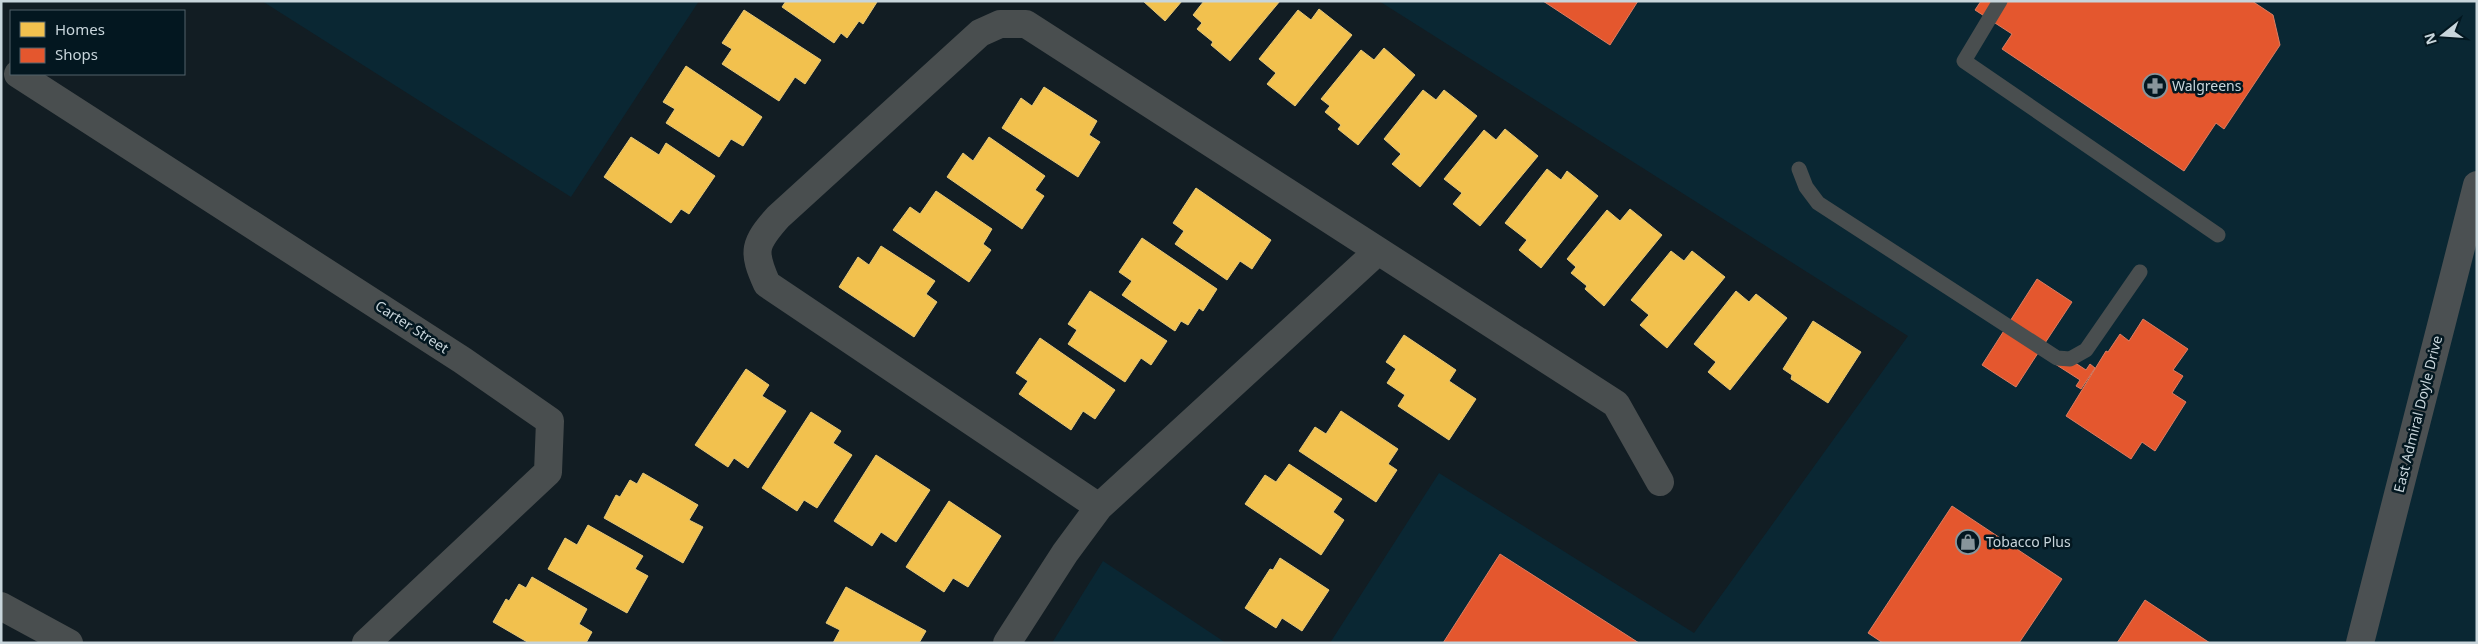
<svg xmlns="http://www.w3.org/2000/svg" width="2478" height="644" viewBox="0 0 2478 644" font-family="'Noto Sans',sans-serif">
<rect width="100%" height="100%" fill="#121d23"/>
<path fill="#0a2733" d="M 262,1 L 699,1 L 571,197 Z
M 1379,1 L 2477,1 L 2477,643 L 1330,643 L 1439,473 L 1694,633 L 1908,336 Z
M 1103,561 L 1226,643 L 1052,643 Z"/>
<path fill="#f2c14e" stroke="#e5c778" d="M 786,1 L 876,1 L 877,2 L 863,24 L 859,21 L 847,38 L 841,33 L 834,43 L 782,7 Z
M 1143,1 L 1182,1 L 1165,21 Z
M 1204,1 L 1280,1 L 1230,61 L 1211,45 L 1213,42 L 1197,29 L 1202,23 L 1193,15 Z
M 1319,9 L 1352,35 L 1295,106 L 1267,84 L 1276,73 L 1259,59 L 1298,10 L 1311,20 Z
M 744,10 L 821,60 L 805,84 L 795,77 L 779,101 L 722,64 L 732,49 L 722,43 Z
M 1384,48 L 1415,75 L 1358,145 L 1338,129 L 1341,125 L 1325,112 L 1330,106 L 1321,99 L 1361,50 L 1374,60 Z
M 686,66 L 762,117 L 743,146 L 731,139 L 719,157 L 666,123 L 675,109 L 663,102 Z
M 1044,87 L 1097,121 L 1089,135 L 1100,142 L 1078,177 L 1002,128 L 1021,98 L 1032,106 Z
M 1423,90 L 1436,100 L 1444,90 L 1477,116 L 1420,187 L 1392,164 L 1401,154 L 1384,139 Z
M 1505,129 L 1538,156 L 1480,226 L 1453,204 L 1462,193 L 1444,179 L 1484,130 L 1496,140 Z
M 631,137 L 659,155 L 666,143 L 715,176 L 689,214 L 681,209 L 671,223 L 604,177 Z
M 989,137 L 1045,176 L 1035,190 L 1044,196 L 1022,229 L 947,177 L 963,153 L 973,161 Z
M 1547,169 L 1561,180 L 1567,171 L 1598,196 L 1541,268 L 1519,250 L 1527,240 L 1505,223 Z
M 1196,188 L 1271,240 L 1252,269 L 1240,261 L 1227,280 L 1175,244 L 1184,231 L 1173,223 Z
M 936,191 L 992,229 L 983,244 L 991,250 L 969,282 L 893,230 L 910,207 L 920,214 Z
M 1630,209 L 1662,235 L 1604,306 L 1585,289 L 1587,286 L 1571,273 L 1576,267 L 1567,259 L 1607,210 L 1620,221 Z
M 1142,238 L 1217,289 L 1203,311 L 1199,308 L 1188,325 L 1181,321 L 1175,331 L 1122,295 L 1132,281 L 1119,272 Z
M 881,246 L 935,281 L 926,294 L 937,302 L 914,337 L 839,287 L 858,257 L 869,265 Z
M 1671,251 L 1684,261 L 1692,251 L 1725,277 L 1667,348 L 1640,325 L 1649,315 L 1631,300 Z
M 1090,291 L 1167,341 L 1151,365 L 1141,358 L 1125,382 L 1068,344 L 1077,330 L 1068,324 Z
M 1736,291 L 1749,302 L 1756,294 L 1787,318 L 1730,390 L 1708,372 L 1716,362 L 1694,344 Z
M 1813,321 L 1861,352 L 1828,403 L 1791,379 L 1792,375 L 1783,369 Z
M 1404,335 L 1456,370 L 1449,381 L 1476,399 L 1449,440 L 1398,406 L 1405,395 L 1387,383 L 1396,369 L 1386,362 Z
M 1040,338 L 1115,390 L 1095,419 L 1083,411 L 1071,430 L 1019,394 L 1028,381 L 1016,373 Z
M 746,369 L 769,385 L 762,396 L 786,411 L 748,468 L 734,458 L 728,467 L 695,445 Z
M 1341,411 L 1398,449 L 1388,464 L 1397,470 L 1376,502 L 1299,451 L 1315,427 L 1326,434 Z
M 811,412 L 841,431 L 833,443 L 852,455 L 817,508 L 804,500 L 797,511 L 762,488 Z
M 876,455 L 930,490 L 896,542 L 881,532 L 872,546 L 834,521 Z
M 1289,464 L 1342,499 L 1333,512 L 1344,520 L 1321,555 L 1245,504 L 1265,475 L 1276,482 Z
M 643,473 L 698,505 L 689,520 L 703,527 L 683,563 L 604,518 L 616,495 L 620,497 L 630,480 L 637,484 Z
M 949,501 L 1001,536 L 968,587 L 953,578 L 944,592 L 906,567 Z
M 588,525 L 643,556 L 635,569 L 648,576 L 627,613 L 548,569 L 565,538 L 577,545 Z
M 1280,558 L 1329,590 L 1302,631 L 1282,618 L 1276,628 L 1245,608 L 1270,569 L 1273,570 Z
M 532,577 L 587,609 L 579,624 L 592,632 L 586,643 L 529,643 L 493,622 L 506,599 L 509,601 L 519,584 L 526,588 Z
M 846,587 L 926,631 L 919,643 L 833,643 L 840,630 L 826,623 Z"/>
<path fill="#e4572e" stroke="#dc7d62" d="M 1543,1 L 1638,1 L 1610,45 Z
M 1981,1 L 2252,1 L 2273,15 L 2280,45 L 2224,129 L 2216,123 L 2184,171 L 2002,49 L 2012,34 L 1975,10 Z
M 2037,279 L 2072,302 L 2045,343 L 2086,370 L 2090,364 L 2095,368 L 2081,389 L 2076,386 L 2080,380 L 2038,353 L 2016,387 L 1982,365 Z
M 2143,319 L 2188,349 L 2173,370 L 2183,376 L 2172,393 L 2186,402 L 2155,451 L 2142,442 L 2131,459 L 2066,416 L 2106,351 L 2108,352 L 2120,334 L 2129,341 Z
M 1952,506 L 2062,579 L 2019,643 L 1883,643 L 1868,633 Z
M 1500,554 L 1639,643 L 1443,643 Z
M 2145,600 L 2210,643 L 2117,643 Z"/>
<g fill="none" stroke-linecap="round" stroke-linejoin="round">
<path stroke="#494e4f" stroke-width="15" d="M 2000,1 L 1964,61 L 2218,235
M 1799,169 L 1806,187 L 1818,203 L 2057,358 L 2070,359 L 2086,350 L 2140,272"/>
<path stroke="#494e4f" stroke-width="28" d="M 18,74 L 462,360 L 550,421 L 548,472 L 366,643
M 1099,507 L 767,284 C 752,251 754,244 778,217 L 980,33 L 1000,24 L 1026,24 L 1616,404 L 1660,482
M 1,606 L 69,643
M 1007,643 L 1065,553 L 1099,507 L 1377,252"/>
<path stroke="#4b5052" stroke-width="28" d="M 2360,643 L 2477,185"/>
</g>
<defs>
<symbol id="pharmacy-ring" viewBox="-11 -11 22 22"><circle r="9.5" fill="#031720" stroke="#88959b" stroke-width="1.5"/><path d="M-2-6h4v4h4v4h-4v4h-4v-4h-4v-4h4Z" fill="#88959b"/></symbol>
<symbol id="shop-ring" viewBox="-11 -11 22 22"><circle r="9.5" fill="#031720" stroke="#88959b" stroke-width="1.5"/><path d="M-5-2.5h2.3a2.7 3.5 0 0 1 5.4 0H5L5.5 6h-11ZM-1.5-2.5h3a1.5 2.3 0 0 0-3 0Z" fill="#88959b"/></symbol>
</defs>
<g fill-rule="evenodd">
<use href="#pharmacy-ring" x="2141" y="72" width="28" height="28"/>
<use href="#shop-ring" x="1954" y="528" width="28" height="28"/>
</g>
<g text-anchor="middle" stroke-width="5" stroke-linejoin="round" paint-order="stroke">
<g font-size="14" fill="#c8d5db" stroke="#031720" text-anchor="start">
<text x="2172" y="91">Walgreens</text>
<text x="1986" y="547">Tobacco Plus</text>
</g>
<g font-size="14" fill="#c8d5db" stroke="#031720">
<text transform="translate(412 327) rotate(33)" y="5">Carter Street</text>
<text transform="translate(2418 414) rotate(-76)" y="5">East Admiral Doyle Drive</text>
</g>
</g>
<rect width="2478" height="644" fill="none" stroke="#c8d5db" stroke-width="5"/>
<rect x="10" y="10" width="175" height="65" fill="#031720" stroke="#52636b"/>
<rect x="20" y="22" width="25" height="15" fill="#f2c14e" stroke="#52636b"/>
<text x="55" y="35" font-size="15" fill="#c8d5db">Homes</text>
<rect x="20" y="48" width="25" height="15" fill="#e4572e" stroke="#52636b"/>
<text x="55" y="60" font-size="15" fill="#c8d5db">Shops</text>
<g transform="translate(2443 35) rotate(253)" stroke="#031720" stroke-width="4" paint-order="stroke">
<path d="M0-4L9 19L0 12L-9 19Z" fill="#c8d5db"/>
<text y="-8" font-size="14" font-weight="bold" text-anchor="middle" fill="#c8d5db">N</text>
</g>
</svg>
